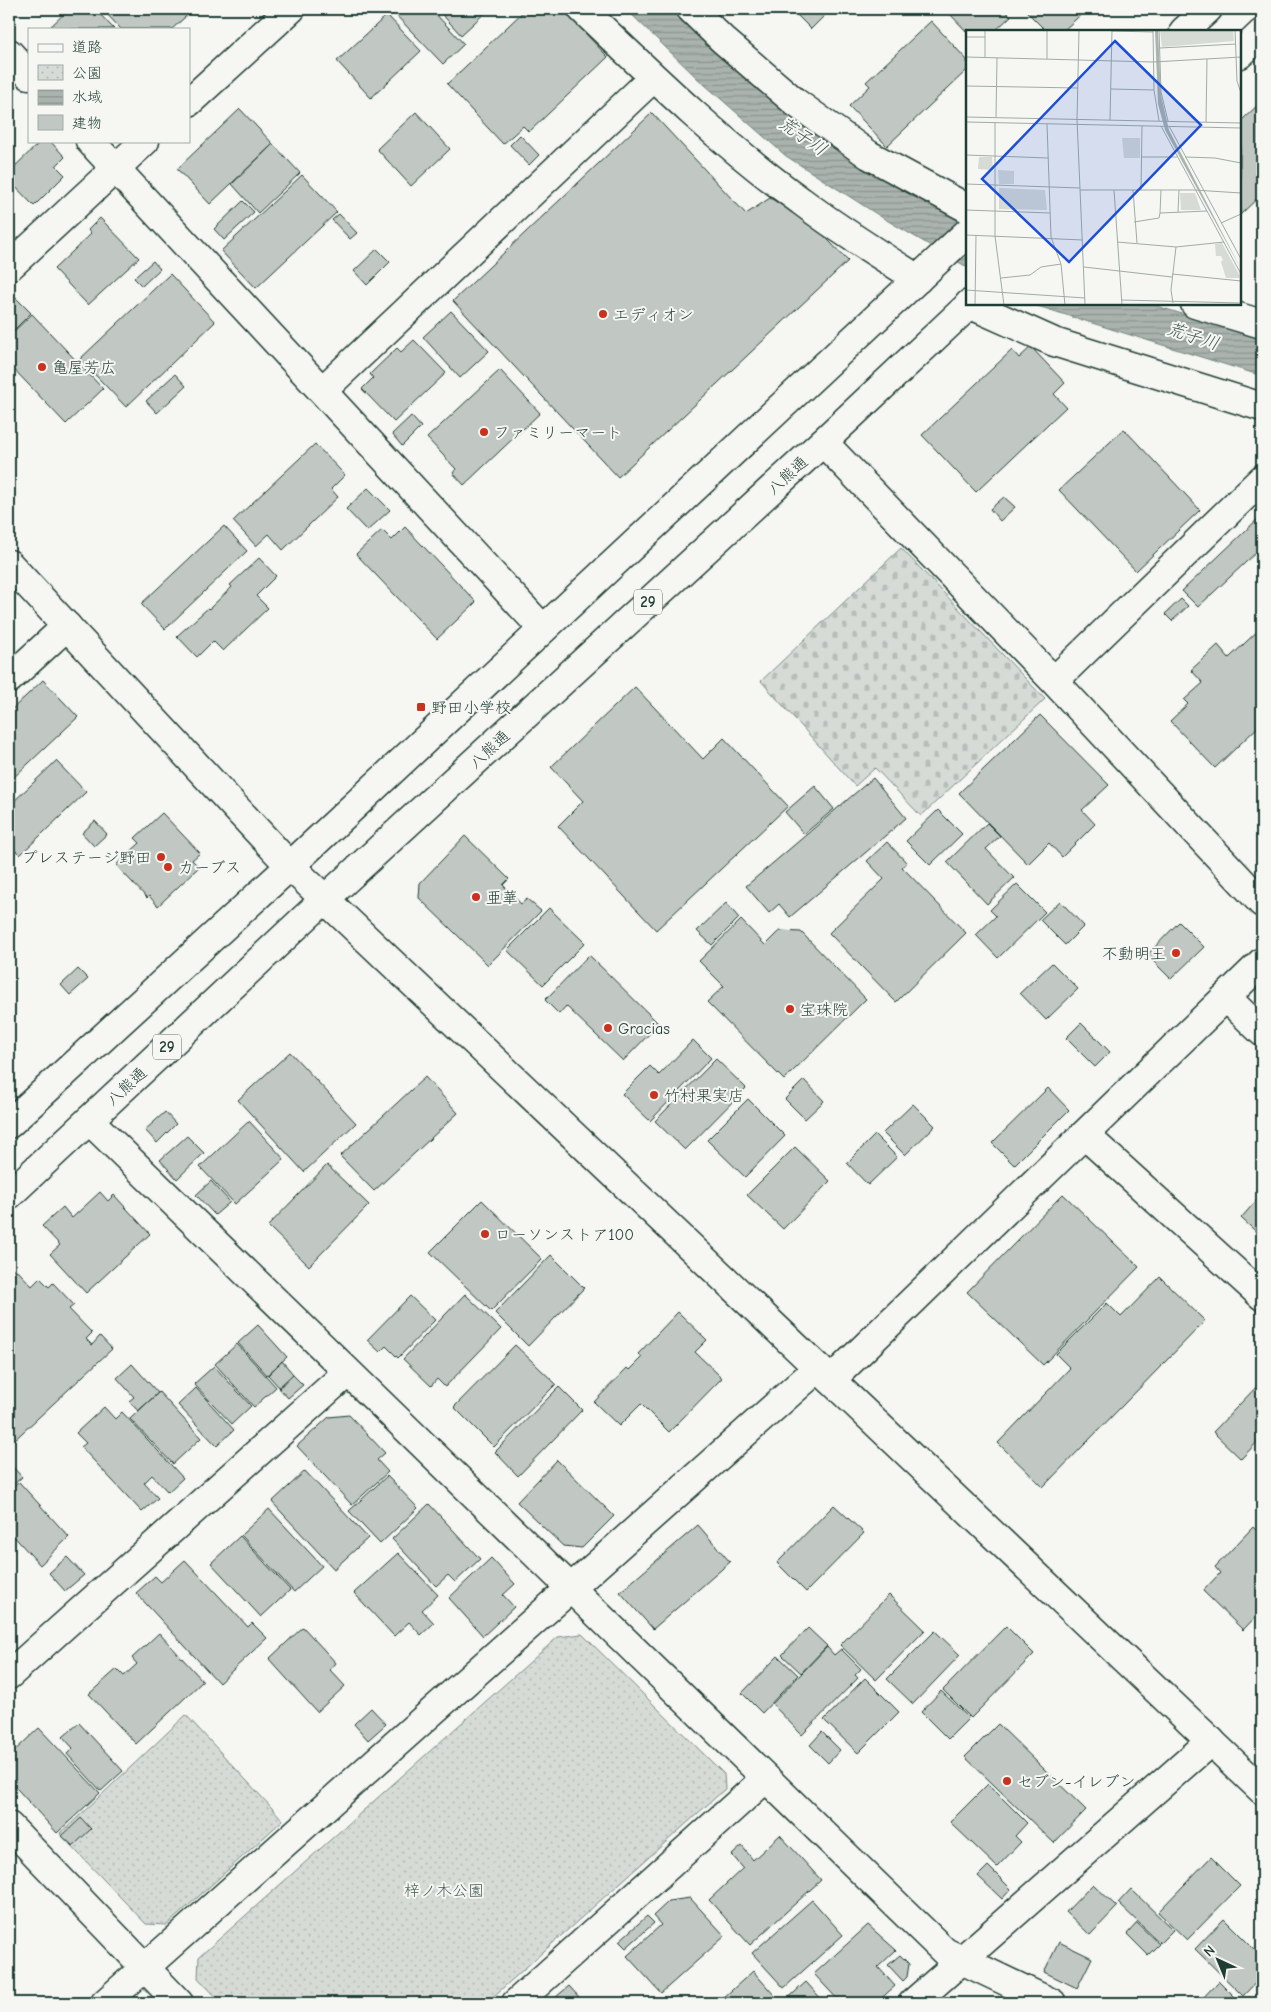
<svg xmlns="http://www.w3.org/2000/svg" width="1271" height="2012" viewBox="0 0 1271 2012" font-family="'Comic Neue','Klee One',sans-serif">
<defs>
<pattern id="cemetery-stones" width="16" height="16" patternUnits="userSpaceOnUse" patternTransform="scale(1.25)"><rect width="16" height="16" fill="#d6dbd6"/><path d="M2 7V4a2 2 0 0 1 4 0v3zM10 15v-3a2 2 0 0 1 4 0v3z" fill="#b7bdb8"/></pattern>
<pattern id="park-dots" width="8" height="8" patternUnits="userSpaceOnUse" patternTransform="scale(1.25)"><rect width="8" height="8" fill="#d6dbd6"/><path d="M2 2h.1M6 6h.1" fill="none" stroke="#b7bdb8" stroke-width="1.8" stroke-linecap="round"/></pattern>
<pattern id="water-rules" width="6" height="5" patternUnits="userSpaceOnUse" patternTransform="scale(1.25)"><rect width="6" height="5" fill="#aab3ae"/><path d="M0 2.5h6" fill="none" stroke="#8a938e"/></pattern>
</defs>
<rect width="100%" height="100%" fill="#f6f6f2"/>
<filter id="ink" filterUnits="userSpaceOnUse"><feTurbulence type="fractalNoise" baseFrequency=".02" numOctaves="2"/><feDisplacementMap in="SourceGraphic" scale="10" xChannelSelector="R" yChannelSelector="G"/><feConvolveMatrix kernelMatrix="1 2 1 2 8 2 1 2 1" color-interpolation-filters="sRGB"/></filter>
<g filter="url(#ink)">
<path fill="url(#cemetery-stones)" stroke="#7a8c85" d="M 901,548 L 1045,699 L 921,816 L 875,768 L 855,786 L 761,681 Z"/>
<path fill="url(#park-dots)" stroke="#7a8c85" d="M 582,1634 L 724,1774 L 725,1789 L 486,2003 L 222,2003 L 198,1978 L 199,1957 L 558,1637 Z
M 186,1715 L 283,1820 L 167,1925 L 146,1924 L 60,1834 Z"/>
<path fill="url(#water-rules)" stroke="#72847d" d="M 626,9 L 678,9 L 967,222 L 967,267 L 883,218 L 786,156 L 697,78 Z
M 1031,304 L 1151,304 L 1262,340 L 1262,376 Z"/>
<path fill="#c1c8c3" stroke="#1f3d34" d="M 69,9 L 95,9 L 114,29 L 48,29 Z
M 102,9 L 194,9 L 172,29 L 121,29 Z
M 390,9 L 431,9 L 464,44 L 443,64 Z
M 437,9 L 487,9 L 488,10 L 461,35 Z
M 526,9 L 562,9 L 608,57 L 529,132 L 523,126 L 503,144 L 447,84 Z
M 791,9 L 831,9 L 811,29 Z
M 954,9 L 1003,9 L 1011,16 L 995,31 L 967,32 L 949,13 Z
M 1024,9 L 1087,9 L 1063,31 L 1046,31 Z
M 387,15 L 421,51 L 371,98 L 337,61 Z
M 931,21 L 967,60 L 967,70 L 887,146 L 849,106 L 870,86 L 866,82 Z
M 1262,101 L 1262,194 L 1240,215 L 1240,122 Z
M 240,109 L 273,144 L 210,204 L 177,169 Z
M 416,112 L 450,149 L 411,186 L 377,149 Z
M 652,113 L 746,214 L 770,198 L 812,223 L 848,261 L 618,477 L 453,301 Z
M 520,135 L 539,155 L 529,165 L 510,145 Z
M 41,141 L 50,141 L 65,157 L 56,166 L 65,175 L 34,206 L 9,180 L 9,172 Z
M 273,144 L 300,173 L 258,213 L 232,184 Z
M 302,175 L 337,212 L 256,288 L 221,251 Z
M 243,201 L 254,212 L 224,240 L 214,229 Z
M 339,214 L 357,233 L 350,239 L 332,220 Z
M 100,218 L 139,258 L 88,305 L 54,269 L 91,234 L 88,230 Z
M 377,249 L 390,262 L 367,285 L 354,271 Z
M 153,261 L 160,269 L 142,286 L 134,278 Z
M 170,274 L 215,322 L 126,407 L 80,359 Z
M 16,298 L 31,313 L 13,331 L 9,327 L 9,305 Z
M 451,311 L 489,351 L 460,378 L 423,337 Z
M 32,314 L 103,389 L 66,424 L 9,364 L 9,336 Z
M 414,340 L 446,373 L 394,422 L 362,389 L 373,378 L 370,374 L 397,348 L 401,352 Z
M 1031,347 L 1065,383 L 1054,394 L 1066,407 L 976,492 L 922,435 L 1012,350 L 1019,358 Z
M 500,370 L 540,413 L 464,485 L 453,473 L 456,469 L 427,438 Z
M 175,374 L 186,386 L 157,413 L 146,401 Z
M 411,416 L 421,427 L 402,446 L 392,434 Z
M 1124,429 L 1200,510 L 1136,571 L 1059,490 Z
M 315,444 L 345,475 L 331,489 L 338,497 L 283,550 L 269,534 L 256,546 L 233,521 Z
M 368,488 L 390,510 L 367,531 L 346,509 Z
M 1004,497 L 1015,507 L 1000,521 L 990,509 Z
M 1262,515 L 1262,547 L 1198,607 L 1182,591 Z
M 224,526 L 247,551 L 165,629 L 141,604 Z
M 405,527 L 476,602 L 437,639 L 356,554 L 382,530 L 392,540 Z
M 259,558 L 276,576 L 256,596 L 268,608 L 223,651 L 213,641 L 197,657 L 177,636 L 208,608 L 209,609 L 232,587 L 230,585 Z
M 1181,599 L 1188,606 L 1172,621 L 1165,614 Z
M 1262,627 L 1262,723 L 1215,768 L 1170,721 L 1188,704 L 1184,700 L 1203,683 L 1191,670 L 1218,645 L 1229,658 Z
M 43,680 L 78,717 L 12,779 L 9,776 L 9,712 Z
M 635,687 L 703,759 L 724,738 L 788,806 L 656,930 L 558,826 L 583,801 L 551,767 Z
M 1040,715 L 1109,785 L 1082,810 L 1095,824 L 1062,857 L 1049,843 L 1028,864 L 959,793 Z
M 56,761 L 86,792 L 20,855 L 9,844 L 9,806 Z
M 873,778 L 906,818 L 790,917 L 779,904 L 769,913 L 746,886 Z
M 815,786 L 834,809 L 804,834 L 785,812 Z
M 938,810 L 962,834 L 930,865 L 906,841 Z
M 162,813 L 200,853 L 192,860 L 199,867 L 158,906 L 149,896 L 147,898 L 116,865 L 140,843 L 135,838 Z
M 95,821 L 107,834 L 94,846 L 82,833 Z
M 987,823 L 1000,836 L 986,849 L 1014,878 L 987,904 L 947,862 Z
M 465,836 L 509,879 L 503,885 L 521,904 L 527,899 L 541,911 L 488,965 L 419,898 L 420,883 Z
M 887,842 L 907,863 L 902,867 L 966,933 L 896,1002 L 829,933 L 884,879 L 867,861 Z
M 1017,884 L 1045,912 L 998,958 L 976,935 L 996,916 L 990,910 Z
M 1060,901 L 1084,926 L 1065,945 L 1040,920 Z
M 726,903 L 739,918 L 712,945 L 697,931 Z
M 549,908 L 585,943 L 543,985 L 507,950 Z
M 741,920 L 765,945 L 779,931 L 801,932 L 866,999 L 784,1080 L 707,1002 L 724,986 L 699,961 Z
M 1179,922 L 1204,947 L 1171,979 L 1147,955 Z
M 589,955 L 659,1024 L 623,1061 L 566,1006 L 559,1014 L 545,1000 Z
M 1052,963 L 1078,989 L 1046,1020 L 1020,993 Z
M 78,969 L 88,979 L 70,995 L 61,985 Z
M 1081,1023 L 1110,1052 L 1095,1067 L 1066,1038 Z
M 693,1040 L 711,1058 L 650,1121 L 622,1094 L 650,1066 L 659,1075 Z
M 290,1052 L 356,1123 L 304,1172 L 238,1100 Z
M 716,1059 L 746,1088 L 685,1150 L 655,1121 Z
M 425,1077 L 458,1113 L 374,1191 L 340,1156 Z
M 804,1080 L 824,1101 L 805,1119 L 785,1099 Z
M 1048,1088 L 1069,1110 L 1014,1165 L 992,1143 Z
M 748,1099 L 785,1136 L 745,1177 L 707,1140 Z
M 913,1104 L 935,1126 L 905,1155 L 883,1133 Z
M 165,1112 L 176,1124 L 157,1143 L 145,1130 Z
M 249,1121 L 284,1159 L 235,1204 L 200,1167 Z
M 875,1135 L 897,1157 L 868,1185 L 847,1163 Z
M 187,1136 L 204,1153 L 177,1179 L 160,1160 Z
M 795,1147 L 830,1181 L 783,1229 L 747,1195 Z
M 327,1165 L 369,1205 L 309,1266 L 268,1226 Z
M 211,1181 L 230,1202 L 215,1215 L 196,1195 Z
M 100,1192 L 108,1201 L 114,1195 L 150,1234 L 86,1293 L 50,1254 L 60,1245 L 42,1226 L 63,1207 L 72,1218 Z
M 1063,1194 L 1139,1267 L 1043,1365 L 967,1292 Z
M 1262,1194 L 1262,1237 L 1241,1218 Z
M 482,1200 L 542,1259 L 491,1311 L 430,1252 Z
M 551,1255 L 584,1288 L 528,1346 L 495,1313 Z
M 11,1268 L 18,1271 L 32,1286 L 40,1278 L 49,1287 L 53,1283 L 74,1305 L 69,1309 L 92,1333 L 86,1339 L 92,1345 L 100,1336 L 112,1349 L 9,1445 L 9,1270 Z
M 1160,1277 L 1205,1321 L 1043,1487 L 998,1443 L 1070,1368 L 1056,1354 L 1107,1303 L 1121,1317 Z
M 465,1294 L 501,1329 L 445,1387 L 437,1379 L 431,1386 L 403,1359 Z
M 410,1296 L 435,1320 L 398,1358 L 386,1346 L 380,1352 L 367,1340 Z
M 678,1312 L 707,1340 L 695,1352 L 722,1378 L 669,1432 L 641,1404 L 619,1426 L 594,1402 L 627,1368 L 629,1370 L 642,1357 L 638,1354 Z
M 258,1325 L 287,1357 L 267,1375 L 238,1343 Z
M 237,1344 L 276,1387 L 254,1407 L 215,1364 Z
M 515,1345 L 556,1384 L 494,1447 L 454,1407 Z
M 282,1361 L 293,1374 L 279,1387 L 268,1375 Z
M 132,1364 L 158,1393 L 138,1411 L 129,1401 L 134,1397 L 117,1378 Z
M 214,1366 L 251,1406 L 232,1424 L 194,1384 Z
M 293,1375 L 303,1385 L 288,1398 L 279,1388 Z
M 1262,1381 L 1262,1437 L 1241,1459 L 1213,1432 Z
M 559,1387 L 582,1410 L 518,1476 L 495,1452 Z
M 196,1388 L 234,1430 L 217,1446 L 178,1405 Z
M 159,1392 L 201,1438 L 173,1464 L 130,1419 Z
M 104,1407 L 115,1419 L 122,1412 L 183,1478 L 168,1492 L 152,1475 L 144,1483 L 158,1498 L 142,1512 L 81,1447 L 86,1443 L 76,1433 Z
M 349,1415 L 385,1453 L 377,1460 L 388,1472 L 352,1505 L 297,1446 L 329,1417 Z
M 557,1460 L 614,1516 L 582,1548 L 563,1546 L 517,1502 Z
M 9,1463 L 22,1477 L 12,1486 L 9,1482 Z
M 305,1471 L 368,1538 L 334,1569 L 272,1502 Z
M 387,1476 L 418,1508 L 380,1544 L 349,1511 Z
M 19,1482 L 69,1537 L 40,1565 L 9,1531 L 9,1492 Z
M 429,1504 L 480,1559 L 455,1582 L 448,1575 L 436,1586 L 392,1539 Z
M 834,1505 L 864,1533 L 806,1592 L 777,1563 Z
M 269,1509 L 322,1566 L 294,1592 L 241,1535 Z
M 698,1525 L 730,1562 L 653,1629 L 620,1592 Z
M 1253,1527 L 1259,1533 L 1262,1530 L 1262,1610 L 1243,1630 L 1203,1591 L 1220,1573 L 1215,1567 Z
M 240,1536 L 290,1590 L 261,1617 L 211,1563 Z
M 398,1553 L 438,1595 L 422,1610 L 434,1623 L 421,1635 L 409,1622 L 394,1636 L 354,1593 Z
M 67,1557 L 84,1575 L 65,1591 L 49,1573 Z
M 491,1558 L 515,1584 L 503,1595 L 514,1607 L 483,1636 L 449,1598 Z
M 185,1560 L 248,1627 L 252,1623 L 267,1638 L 219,1683 L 136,1593 L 155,1576 L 161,1582 Z
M 889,1595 L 925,1630 L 876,1680 L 840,1645 Z
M 1006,1626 L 1034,1654 L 971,1718 L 943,1690 Z
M 303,1627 L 336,1663 L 330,1670 L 345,1686 L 317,1712 L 269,1659 Z
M 808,1628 L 827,1646 L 801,1673 L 782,1655 Z
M 935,1631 L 960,1655 L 913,1704 L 887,1679 Z
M 159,1633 L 203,1681 L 136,1744 L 89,1694 L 117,1669 L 124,1676 L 137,1664 L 132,1658 Z
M 827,1647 L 834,1655 L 841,1649 L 861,1669 L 855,1675 L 858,1678 L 802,1735 L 772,1704 Z
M 778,1656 L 798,1675 L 762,1713 L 742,1693 Z
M 865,1678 L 899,1712 L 858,1753 L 824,1720 Z
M 941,1691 L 969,1718 L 948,1739 L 921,1712 Z
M 371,1708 L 386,1724 L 368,1740 L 354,1724 Z
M 79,1723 L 123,1771 L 101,1791 L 67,1754 L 73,1748 L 63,1737 Z
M 998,1724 L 1086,1810 L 1054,1843 L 965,1757 Z
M 39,1728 L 100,1793 L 57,1833 L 9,1780 L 9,1756 Z
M 822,1732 L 840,1750 L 828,1763 L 810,1745 Z
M 988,1784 L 1027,1823 L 1015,1836 L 1021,1842 L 997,1867 L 950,1822 Z
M 81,1818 L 91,1829 L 73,1846 L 62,1836 Z
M 780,1835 L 821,1880 L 750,1945 L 709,1900 L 743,1868 L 732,1855 L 742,1846 L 753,1860 Z
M 1211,1857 L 1240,1886 L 1187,1940 L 1158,1912 Z
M 988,1866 L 1011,1889 L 1002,1899 L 978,1876 Z
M 1093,1884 L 1117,1907 L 1090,1935 L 1066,1912 Z
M 1131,1889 L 1173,1930 L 1160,1943 L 1118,1903 Z
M 690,1898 L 725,1936 L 661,1993 L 627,1956 L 661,1925 L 653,1916 L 669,1901 Z
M 812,1900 L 843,1935 L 784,1988 L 752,1953 Z
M 647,1916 L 654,1923 L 626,1948 L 619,1941 Z
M 1224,1919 L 1262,1957 L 1262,1976 L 1243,1996 L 1195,1949 Z
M 1137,1923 L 1159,1944 L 1148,1955 L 1127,1934 Z
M 868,1925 L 896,1950 L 878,1967 L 895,1986 L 876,2003 L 841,2003 L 814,1974 Z
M 1059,1942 L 1092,1958 L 1077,1988 L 1044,1972 Z
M 900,1955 L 909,1964 L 907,1977 L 903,1981 L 888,1965 Z
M 753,1971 L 781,2003 L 726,2003 L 722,1999 Z
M 1219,1981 L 1236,1998 L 1230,2003 L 1198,2003 Z
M 806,1982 L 825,2003 L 785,2003 L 784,2002 Z
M 569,1986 L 579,1997 L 572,2003 L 549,2003 Z"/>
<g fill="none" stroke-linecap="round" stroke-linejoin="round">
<defs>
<path id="street" d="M 582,9 C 652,76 722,144 801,201 C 838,229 878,254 918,279
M 691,9 L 723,40 L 795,102 L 869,155 L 967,208
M 9,53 L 29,75
M 189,102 L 291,9
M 90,141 L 543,629
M 9,267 L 145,141
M 969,304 L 1054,342 L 1262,407
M 1195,304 L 1262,324
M 322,391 L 653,78
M 823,442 L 1054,681 L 1262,903
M 9,679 L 67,626
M 1054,681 L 1262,479
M 1226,997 L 1262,1032
M 89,1120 L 945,1952 L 1052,2003
M 1085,1135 L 1262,1296
M 831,1380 L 1262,962
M 9,1675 L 348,1372
M 9,1826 L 179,2003
M 105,2003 L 818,1368
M 516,2003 L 766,1778
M 913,2003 L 1211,1741"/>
<path id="secondary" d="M 9,564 L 290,866 L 1262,1790"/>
<path id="primary" d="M 1184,31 L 1208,9
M 1240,54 L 1262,33
M 9,1124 L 290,866 L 967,233
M 9,1195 L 325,899 L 823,442 L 970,304"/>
</defs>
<use href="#street" stroke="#1f3d34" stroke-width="31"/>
<use href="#secondary" stroke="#1f3d34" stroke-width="31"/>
<use href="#primary" stroke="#1f3d34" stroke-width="31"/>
<use href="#street" stroke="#f6f6f2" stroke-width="28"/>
<use href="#secondary" stroke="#f6f6f2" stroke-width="28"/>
<use href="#primary" stroke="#f6f6f2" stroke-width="28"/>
</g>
</g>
<g fill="#c8321e" stroke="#f6f6f2" stroke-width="2">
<circle cx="603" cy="314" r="5"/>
<circle cx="42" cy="367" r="5"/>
<circle cx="484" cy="432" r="5"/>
<rect x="416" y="702" width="10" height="10" rx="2.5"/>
<circle cx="161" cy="857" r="5"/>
<circle cx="168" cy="867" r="5"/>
<circle cx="476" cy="897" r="5"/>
<circle cx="1176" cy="953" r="5"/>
<circle cx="790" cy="1009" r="5"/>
<circle cx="608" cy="1028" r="5"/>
<circle cx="654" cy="1095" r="5"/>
<circle cx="485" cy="1234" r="5"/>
<circle cx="1007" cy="1781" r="5"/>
</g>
<g text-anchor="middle" stroke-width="4" stroke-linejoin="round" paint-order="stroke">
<g fill="#f6f6f2" stroke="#60746d" stroke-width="1">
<rect x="634" y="589.5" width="28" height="25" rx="4"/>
<rect x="153" y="1034.5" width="28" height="25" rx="4"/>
</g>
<g font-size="15" font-weight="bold" fill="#1f3d34">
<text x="648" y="607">29</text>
<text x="167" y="1052">29</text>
</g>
<g font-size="16" fill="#1f3d34" stroke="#f6f6f2" text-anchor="start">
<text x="613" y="320">エディオン</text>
<text x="52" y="373">亀屋芳広</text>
<text x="494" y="438">ファミリーマート</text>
<text x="431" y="713">野田小学校</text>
<text x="151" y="863" text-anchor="end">プレステージ野田</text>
<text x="178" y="873">カーブス</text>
<text x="486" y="903">亜華</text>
<text x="1166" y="959" text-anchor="end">不動明王</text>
<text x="800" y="1015">宝珠院</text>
<text x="618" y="1034">Gracias</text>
<text x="664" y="1101">竹村果実店</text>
<text x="495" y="1240">ローソンストア100</text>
<text x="1017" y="1787">セブン-イレブン</text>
</g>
<g font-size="16" fill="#1f3d34" stroke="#f6f6f2">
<text transform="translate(787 475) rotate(-43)" y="6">八熊通</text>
<text transform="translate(489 749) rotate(-43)" y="6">八熊通</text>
<text transform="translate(126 1086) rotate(-43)" y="6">八熊通</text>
</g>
<g font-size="16" fill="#445d54" stroke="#f6f6f2">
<text x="444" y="1896">梓ノ木公園</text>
</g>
<g font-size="18" font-style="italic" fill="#425a52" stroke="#f6f6f2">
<text transform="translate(803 136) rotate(35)" y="6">荒子川</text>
<text transform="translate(1193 336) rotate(18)" y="6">荒子川</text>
</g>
</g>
<g transform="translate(966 30)">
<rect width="275" height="275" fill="#f6f6f2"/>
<path d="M 156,108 L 174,108 L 174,128 L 158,128 Z" fill="#d6dbd6"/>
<path d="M 194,0 L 267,0 L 268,11 L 196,17 ZM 13,127 L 26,127 L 27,140 L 12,139 ZM 32,140 L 48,141 L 48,154 L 33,154 ZM 33,158 L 79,160 L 81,180 L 33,179 ZM 214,163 L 229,163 L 235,180 L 215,180 ZM 256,213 L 274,246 L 273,248 L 260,248 L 255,232 L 257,230 L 255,226 L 250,226 L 249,214 Z" fill="#d6dbd6"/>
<path d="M 189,0 L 192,0 L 195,65 L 203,100 L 275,239 L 199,100 L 192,74 Z" fill="#aab3ae"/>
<path fill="none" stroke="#a0aca6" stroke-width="1" d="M 113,0 L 111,89 L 119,275M 187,0 L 188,60 L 193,91M 193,0 L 195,62 L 202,91M 269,0 L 271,51 L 275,63M 146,1 L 187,2M 0,7 L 19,7M 194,18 L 270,14M 0,27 L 187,32 L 275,27M 19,28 L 19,0M 81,29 L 81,0M 0,56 L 112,58M 145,59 L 188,60M 0,87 L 275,93M 30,87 L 31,28M 144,90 L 146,0M 0,92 L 275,98M 29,92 L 29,206 L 38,275M 240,92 L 241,29M 81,94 L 85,207 L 95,234 L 99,275M 195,96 L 275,244M 203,96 L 275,229M 0,125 L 82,128M 176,127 L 211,127M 219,127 L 249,128 L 275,133M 0,154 L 114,158M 114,160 L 228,160 L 275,163M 148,160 L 156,275M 167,160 L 171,213M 175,160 L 176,96M 0,180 L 84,183M 212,182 L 213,160M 194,183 L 195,160M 168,192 L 193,188 L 194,183 L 241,181M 255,193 L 275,184M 0,205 L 117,210M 151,212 L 210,217 L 258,212M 118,237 L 206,247M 206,244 L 275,251M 35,248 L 64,245 L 75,237 L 95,234M 0,260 L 119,268M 155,270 L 275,273M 207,273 L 205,260 L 210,217M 9,275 L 10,205"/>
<path fill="#1d4ed8" fill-opacity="0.15" stroke="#1d4ed8" stroke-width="2.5" d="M 149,11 L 235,95 L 103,232 L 16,149 Z"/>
<rect width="275" height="275" fill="none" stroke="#1f3d34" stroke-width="2.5"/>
</g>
<rect width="1271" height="2012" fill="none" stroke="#f6f6f2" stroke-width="30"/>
<rect x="15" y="15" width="1241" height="1982" fill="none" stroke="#1f3d34" stroke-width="2" filter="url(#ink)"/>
<rect x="28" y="28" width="162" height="115" fill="#f6f6f2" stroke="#a0aca6"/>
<rect x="38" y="44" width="25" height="8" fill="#f6f6f2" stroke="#a0aca6"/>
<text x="72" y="52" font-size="15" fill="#1f3d34">道路</text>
<rect x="38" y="65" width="25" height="15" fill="url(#park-dots)" stroke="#a0aca6"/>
<text x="72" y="78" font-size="15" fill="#1f3d34">公園</text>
<rect x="38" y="90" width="25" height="15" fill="url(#water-rules)" stroke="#a0aca6"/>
<text x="72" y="102" font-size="15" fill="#1f3d34">水域</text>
<rect x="38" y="115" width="25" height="15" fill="#c1c8c3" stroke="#a0aca6"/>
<text x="72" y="128" font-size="15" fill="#1f3d34">建物</text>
<g transform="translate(1218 1960) rotate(316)" stroke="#f6f6f2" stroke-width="4" paint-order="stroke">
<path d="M0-4L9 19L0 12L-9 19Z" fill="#1f3d34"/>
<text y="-8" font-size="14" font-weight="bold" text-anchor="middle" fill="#1f3d34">N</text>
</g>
</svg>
